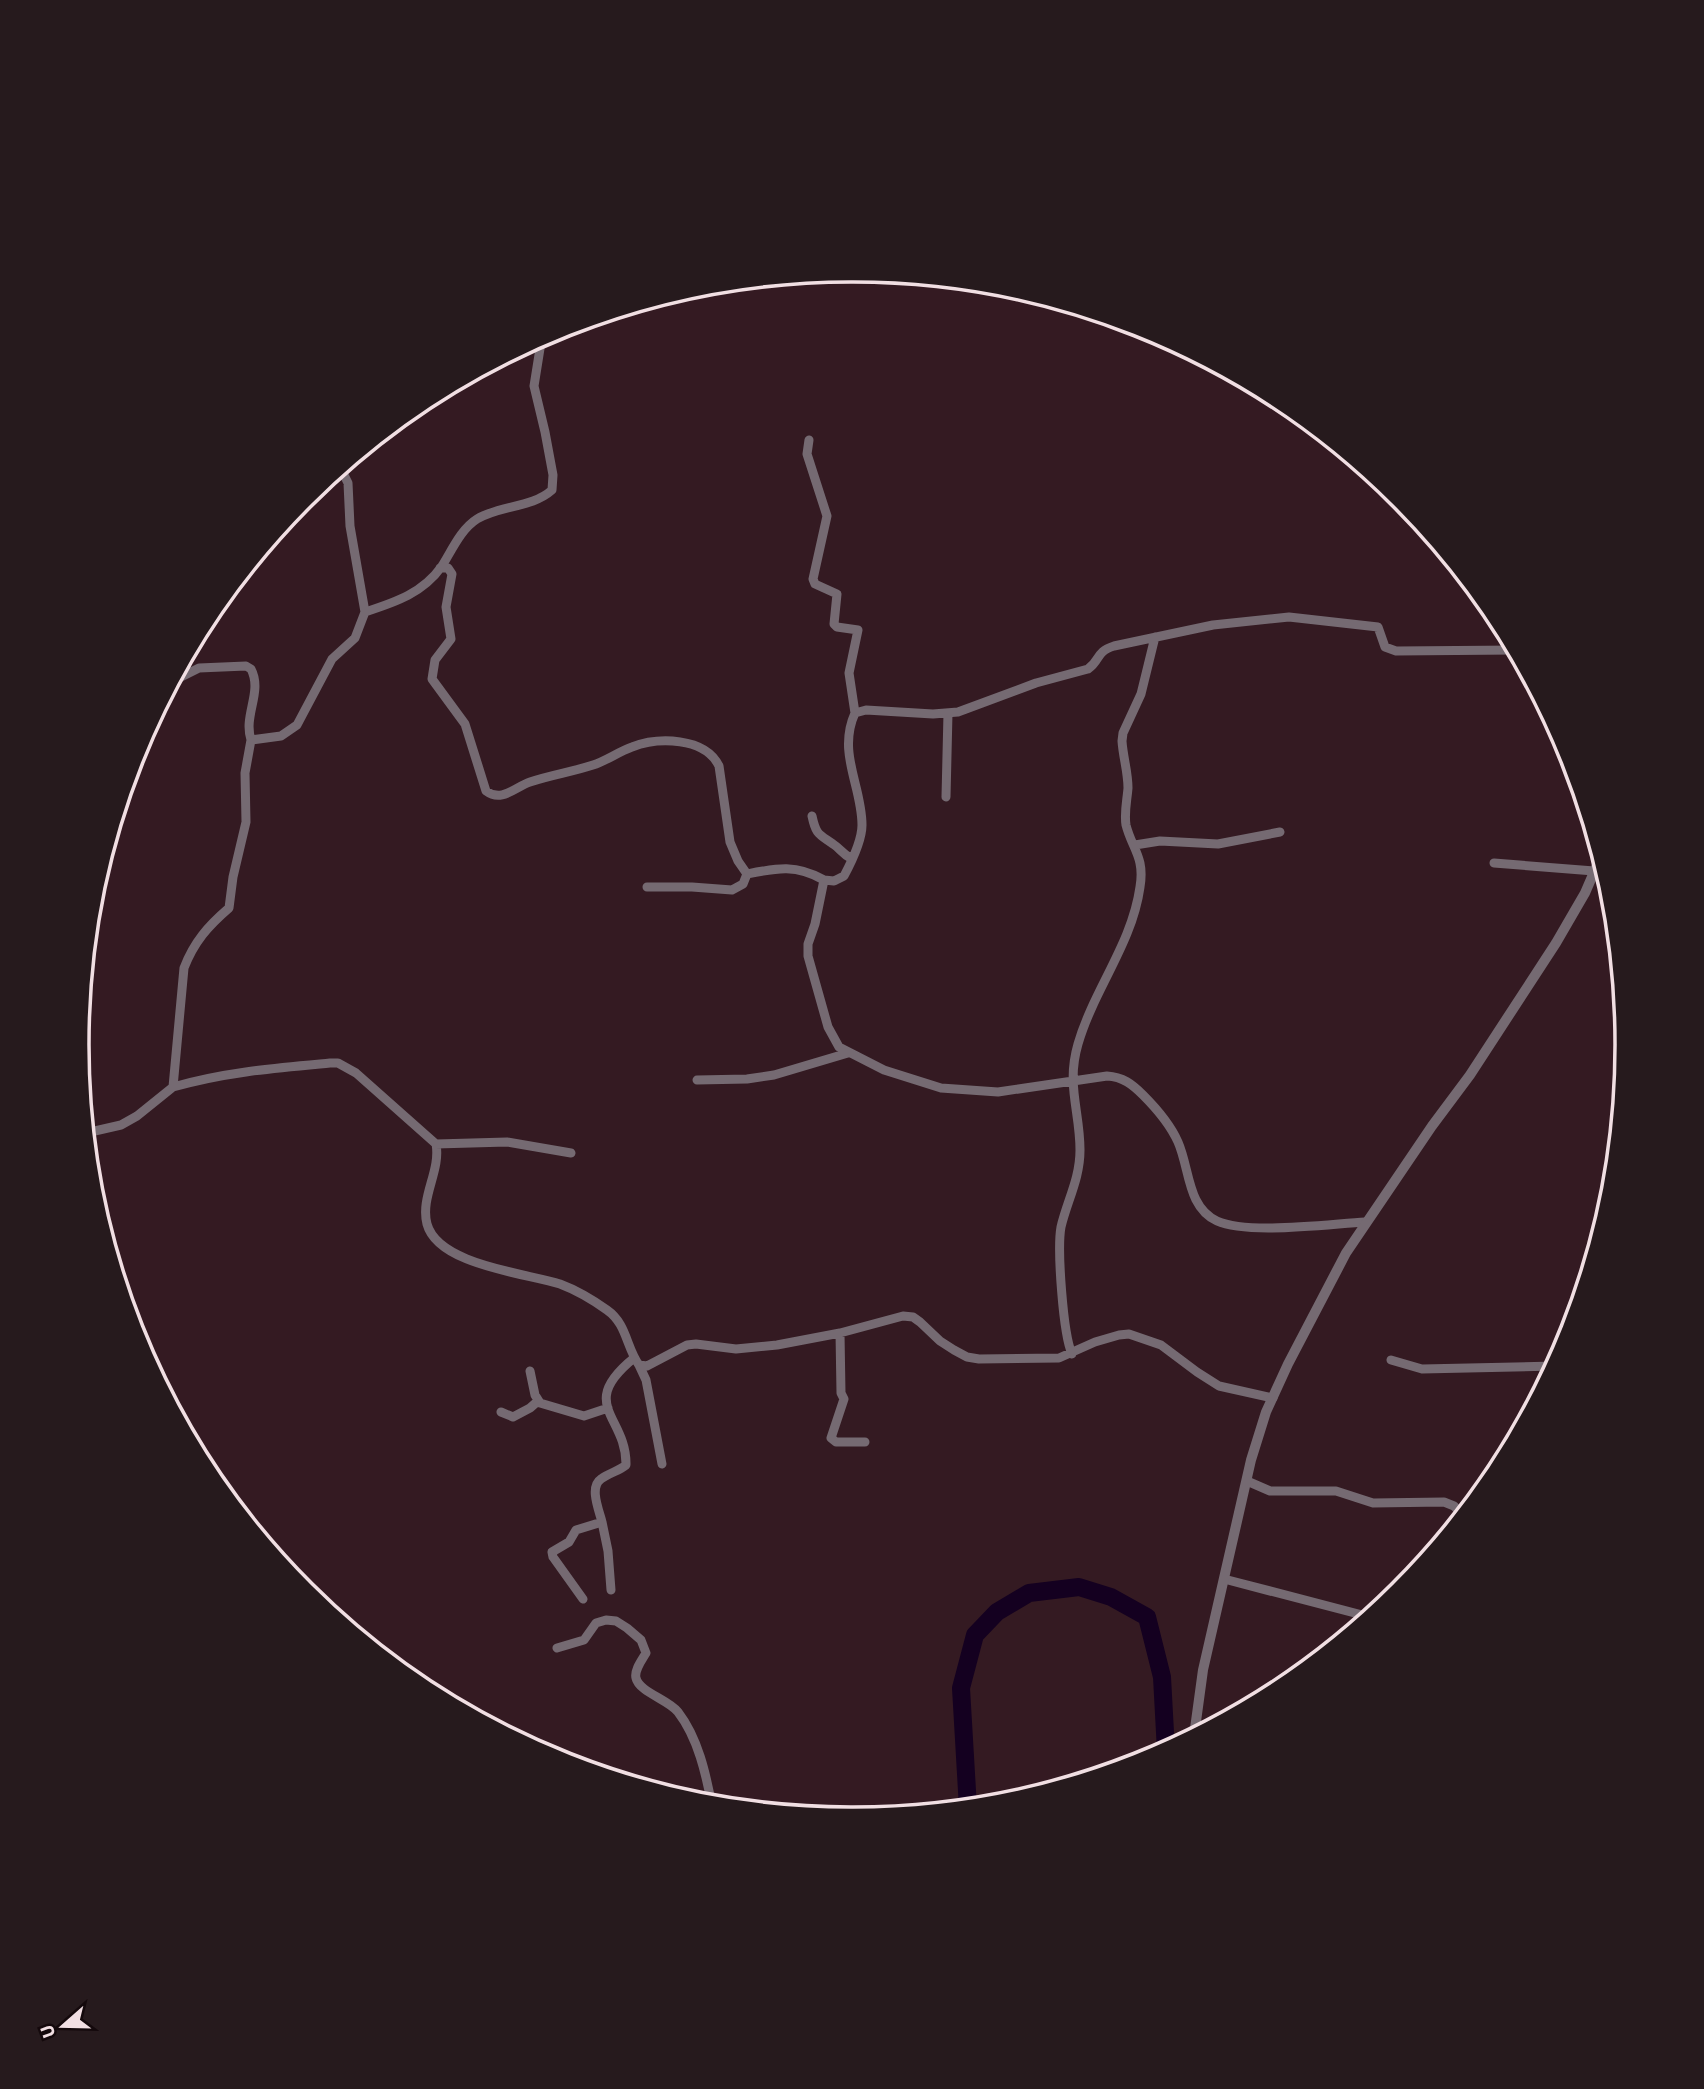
<svg xmlns="http://www.w3.org/2000/svg" width="1704" height="2089" viewBox="0 0 1704 2089" font-family="'Source Sans 3',sans-serif">
<rect width="100%" height="100%" fill="#341a22"/>
<g fill="none" stroke-linecap="round" stroke-linejoin="round">
<path stroke="#140020" stroke-width="18" d="M 968,1808 L 961,1688 L 975,1635 L 997,1612 L 1029,1593 L 1079,1587 L 1111,1597 L 1147,1617 L 1162,1677 L 1166,1751"/>
<path stroke="#756a72" stroke-width="9" d="M 809,440 L 807,454 L 827,516 L 813,579 L 815,584 L 837,594 L 834,624 L 837,627 L 858,630 L 849,673 L 855,713
M 340,467 L 348,483 L 350,526 L 365,612
M 440,568 L 448,568 L 452,574 L 446,607 L 451,639 L 435,660 L 432,679 L 465,724 L 486,791 C 502,803 515,787 530,782 C 550,775 572,772 593,765 C 606,761 618,752 632,747 C 658,737 705,737 719,766 L 730,842 L 738,861 L 747,874 C 777,868 796,864 824,880 L 815,924 L 808,944 L 808,956 L 828,1027 L 839,1047 L 884,1070 L 941,1088 L 998,1092 L 1107,1076 C 1123,1077 1132,1084 1143,1095 C 1157,1109 1170,1124 1178,1142 C 1190,1169 1187,1207 1217,1221 C 1248,1235 1329,1224 1365,1222
M 171,682 L 199,668 L 246,666 L 251,669 C 263,692 243,715 251,740
M 946,797 L 948,713
M 812,816 C 816,835 819,834 833,844 C 841,849 841,853 852,859
M 1135,845 L 1160,841 L 1218,844 L 1280,832
M 1494,863 L 1594,871
M 824,880 L 834,881 L 844,876 C 852,861 862,841 862,825 C 862,786 837,753 855,713 L 866,710 L 933,714 L 958,712 L 1036,683 L 1088,669 C 1101,660 1095,652 1114,646 L 1213,625 L 1289,617 L 1378,627 L 1385,647 L 1396,651 L 1516,650
M 647,887 L 692,887 L 732,890 L 743,884 L 747,874
M 697,1080 L 747,1079 L 774,1075 L 848,1053
M 173,1087 C 225,1072 276,1068 330,1063 L 338,1063 L 356,1073 L 436,1144 C 441,1171 420,1197 427,1224 C 438,1265 525,1273 560,1284 C 576,1290 593,1300 607,1310 C 627,1324 626,1347 639,1365 L 647,1366 L 687,1345 L 696,1344 L 736,1349 L 777,1345 L 840,1333 L 903,1316 L 913,1317 L 920,1322 L 940,1341 L 954,1350 L 967,1357 L 979,1359 L 1059,1358 L 1095,1342 L 1119,1335 L 1129,1334 L 1161,1345 L 1197,1372 L 1219,1386 L 1273,1398
M 86,1133 L 121,1125 L 137,1116 L 173,1087 L 184,968 C 194,942 208,926 229,908 L 233,877 L 246,822 L 245,773 L 251,740 L 281,736 L 297,725 L 332,659 L 355,638 L 365,612 C 396,602 423,593 442,566 C 452,550 461,529 477,519 C 500,505 532,508 552,490 L 553,475 L 545,432 L 534,386 L 542,336
M 436,1144 L 507,1142 L 571,1153
M 840,1333 L 841,1393 L 844,1399 L 831,1438 L 836,1442 L 865,1442
M 1072,1354 C 1063,1334 1057,1249 1061,1227 C 1067,1201 1080,1179 1080,1150 C 1080,1111 1066,1085 1078,1044 C 1094,989 1132,944 1140,887 C 1145,857 1132,849 1126,825 C 1124,812 1127,801 1128,788 C 1128,772 1123,757 1122,741 L 1123,733 L 1141,694 L 1155,637
M 1391,1360 L 1422,1369 L 1555,1366
M 639,1365 L 646,1380 L 662,1464
M 530,1371 L 535,1395 L 540,1403 L 584,1416 L 608,1408
M 501,1412 L 513,1417 L 530,1408 L 538,1401
M 1247,1481 L 1270,1491 L 1336,1491 L 1373,1503 L 1444,1502 L 1454,1506 L 1463,1515
M 602,1522 L 608,1551 L 611,1590
M 1224,1579 L 1370,1617
M 583,1599 L 553,1557 L 552,1552 L 569,1542 L 576,1530 L 602,1522 C 599,1510 589,1487 601,1479 C 609,1473 619,1471 626,1465 C 627,1416 576,1405 634,1358
M 557,1648 L 584,1640 L 596,1623 L 606,1620 L 616,1621 L 627,1628 L 641,1640 L 646,1653 C 642,1660 634,1670 636,1678 C 639,1692 669,1700 678,1712 C 698,1738 706,1774 712,1806"/>
<path stroke="#756a72" stroke-width="10" d="M 1194,1736 L 1203,1670 L 1251,1460 L 1266,1412 L 1288,1364 L 1346,1253 L 1432,1126 L 1470,1075 L 1556,943 L 1585,893 L 1601,856"/>
</g>
<path d="M0 0H1704V2089H0ZM851 282H853A762 762 0 0 1 1615 1044V1045A762 762 0 0 1 853 1807H851A762 762 0 0 1 89 1045V1044A762 762 0 0 1 851 282Z" fill="#261a1d" fill-rule="evenodd"/>
<path fill="none" stroke="#f1dfe3" stroke-width="3.5" d="M851 282H853A762 762 0 0 1 1615 1044V1045A762 762 0 0 1 853 1807H851A762 762 0 0 1 89 1045V1044A762 762 0 0 1 851 282Z"/>
<g transform="translate(63 2026) rotate(250)" stroke="#14090c" stroke-width="5" paint-order="stroke">
<path d="M0-5L12 26L0 18L-12 26Z" fill="#f1dfe3"/>
<text y="-10" font-size="19" font-weight="bold" text-anchor="middle" fill="#f1dfe3">U</text>
</g>
</svg>
